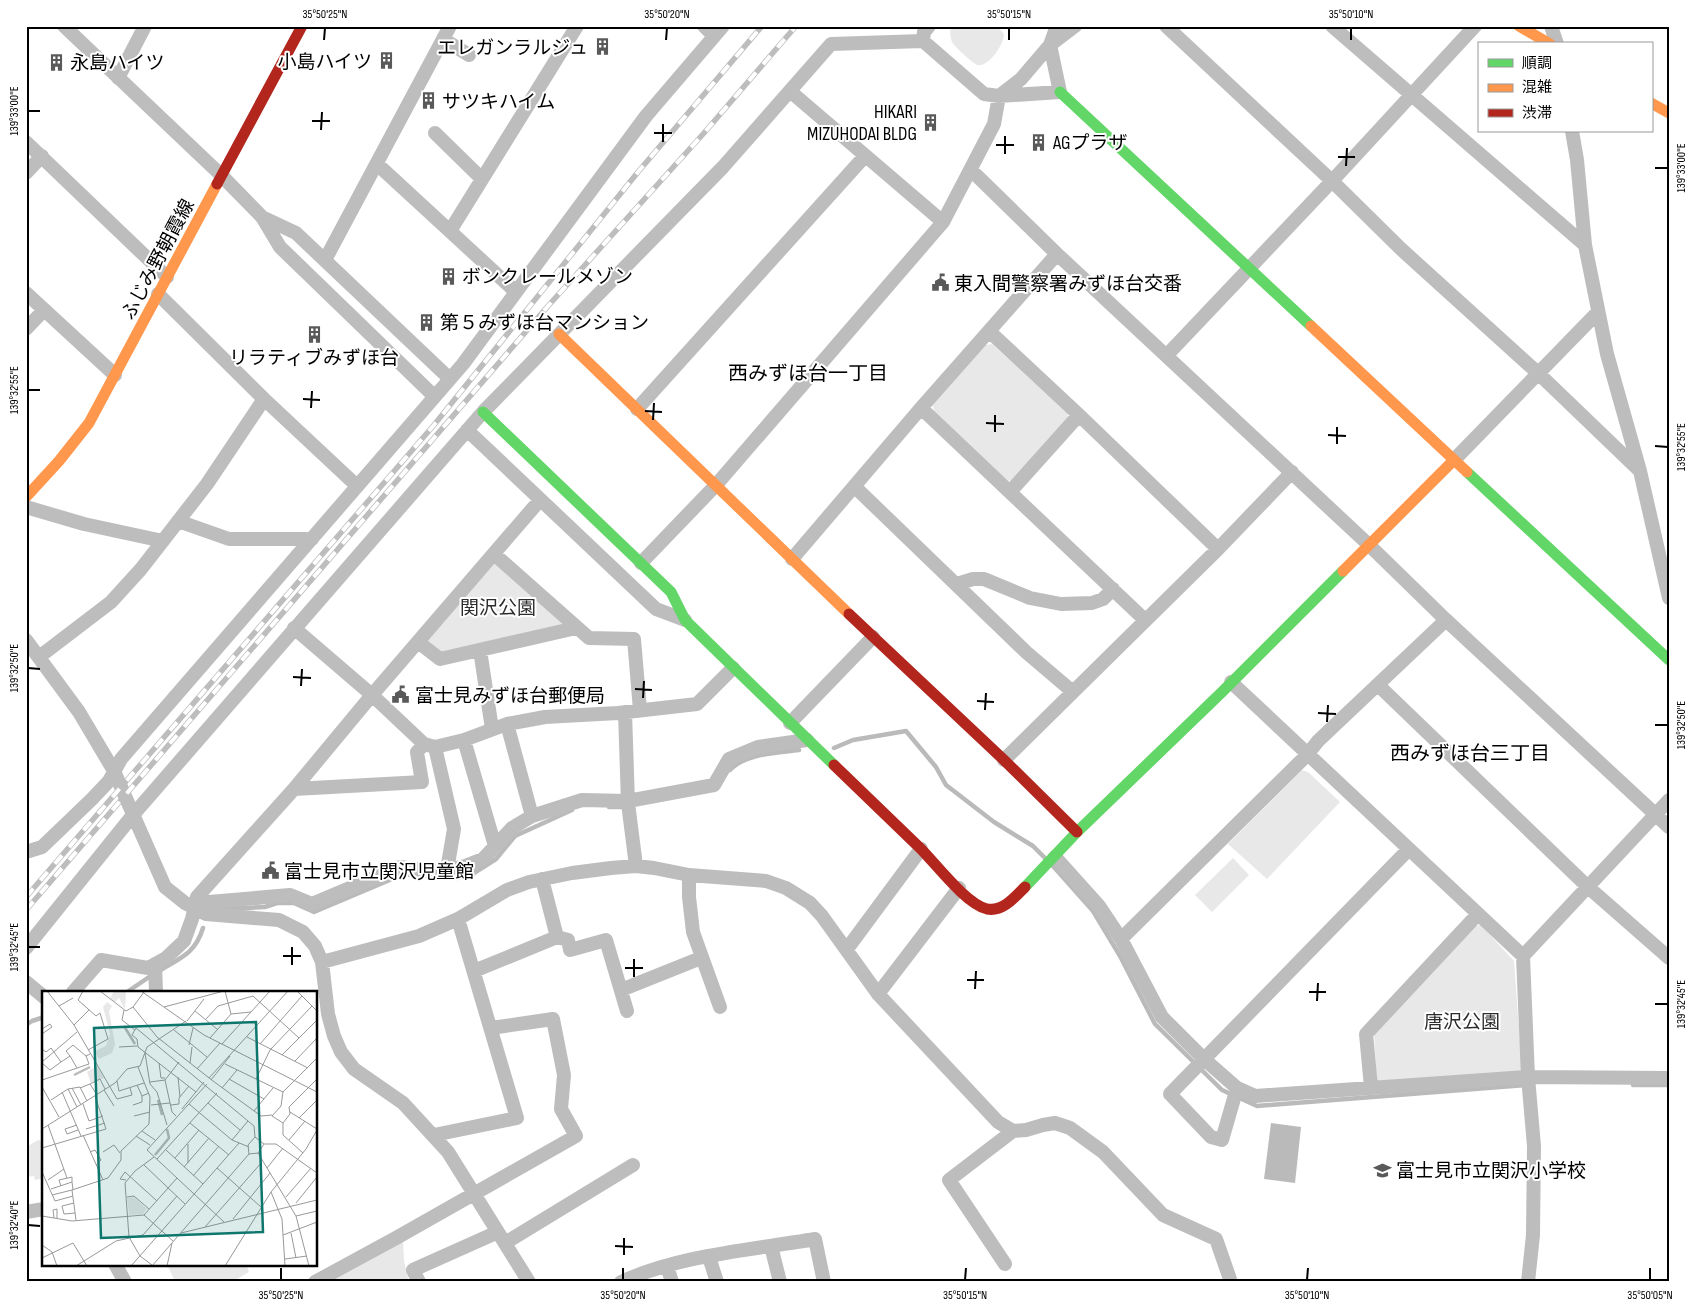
<svg xmlns="http://www.w3.org/2000/svg" width="1695" height="1308" viewBox="0 0 1695 1308" font-family="'Sofia Sans Condensed','Noto Sans JP',sans-serif">
<rect width="100%" height="100%" fill="#fff"/>
<path fill="#e8e8e8" d="M 951,26 L 997,26 L 1004,34 C 1004,44 989,67 978,65 C 973,64 955,47 952,42 C 950,37 950,31 951,26 Z
M 992,344 L 1068,414 L 1068,420 L 1013,480 L 1008,481 L 934,412 L 933,405 L 985,345 Z
M 494,563 L 567,625 L 443,653 L 425,641 Z
M 1302,770 L 1308,772 L 1340,802 L 1267,879 L 1228,844 Z
M 1233,858 L 1249,875 L 1212,912 L 1195,895 Z
M 1481,925 L 1514,961 L 1522,1069 L 1517,1073 L 1377,1084 L 1374,1035 L 1474,926 Z
M 38,1140 L 44,1142 L 44,1178 L 35,1180 L 34,1176 L 26,1177 L 26,1147 Z
M 403,1240 L 404,1261 L 409,1282 L 328,1282 Z
M 167,1264 L 246,1264 L 249,1272 L 232,1282 L 175,1282 Z"/>
<path fill="#bababa" d="M 1271,1123 L 1301,1127 L 1295,1183 L 1264,1179 Z"/>
<g fill="none" stroke-linecap="round" stroke-linejoin="round">
<path stroke="#bababa" stroke-width="4.5" d="M 834,748 L 853,740 L 906,731 L 936,767 L 946,785 L 994,822 L 1033,846 L 1046,859
M 730,770 C 746,753 777,753 799,750
M 609,807 L 626,807
M 1053,866 L 1093,911 L 1120,956 L 1155,1024 L 1222,1090 L 1257,1106 L 1527,1085
M 436,878 L 457,878 L 474,873 L 496,859 L 515,836 L 572,810
M 218,909 L 265,907 L 277,903 L 294,903 L 314,912 L 404,874 L 423,877
M 159,971 C 180,958 195,954 203,928
M 127,992 L 152,975
M 26,1025 L 32,1021 L 44,1017
M 1633,1085 L 1669,1085"/>
<path stroke="#bdbdbd" stroke-width="14" d="M 64,26 L 221,175 L 262,217 L 280,247 L 434,396
M 704,26 L 714,36
M 1166,26 L 1332,181 L 1401,249 L 1539,374 L 1640,471
M 1332,26 L 1585,245
M 1551,26 L 1557,44
M 443,39 L 469,55
M 923,41 L 924,32 L 929,26
M 118,78 L 145,26
M 791,92 L 943,222
M 1572,131 L 1577,160 L 1585,245 L 1607,354 L 1640,471 L 1669,598
M 435,133 L 482,179
M 26,142 L 167,277
M 377,164 L 516,292
M 971,170 L 1057,254 L 1369,545 L 1446,620 L 1669,827
M 26,173 L 42,156
M 262,217 L 296,233 L 450,379
M 450,231 L 577,26
M 325,260 L 450,26
M 26,293 L 115,375
M 158,294 L 264,399 L 357,486
M 26,329 L 44,310
M 990,332 L 1079,415 L 1218,549
M 1167,355 L 1332,181 L 1475,26
M 921,408 L 1145,620
M 637,409 L 865,156
M 467,430 L 656,609 L 685,620
M 1454,460 L 1598,312
M 855,487 L 1026,652 L 1073,692
M 1010,492 L 1079,415
M 26,507 L 84,524 L 163,541
M 178,521 L 229,539 L 312,539
M 494,554 L 589,638 L 634,639 L 640,710
M 792,559 L 921,408 L 1057,254
M 641,563 L 716,485 L 943,222 L 994,124 L 999,96 L 1021,79 L 1050,45 L 1075,26
M 957,584 L 973,579 L 984,579 L 1030,598 L 1061,604 L 1092,603 L 1103,599 L 1113,589
M 294,628 L 372,695 L 424,744 L 435,747 L 464,740 L 507,724 L 545,717 L 618,713 L 697,704 L 733,668
M 26,640 L 79,712 L 114,771 L 165,887 L 185,903 L 206,914 L 279,920 L 303,932 L 315,946 L 322,962 L 328,1014 L 334,1036 L 341,1052 L 354,1069 L 403,1103 L 448,1152 L 529,1282
M 418,642 L 440,659 L 576,628
M 480,650 L 492,729
M 39,657 L 111,602 L 141,569 L 207,484 L 264,399
M 1231,682 L 1523,956 L 1528,1077 L 1534,1146 L 1533,1235 L 1528,1282
M 1378,685 L 1588,887 L 1669,958
M 625,712 L 628,803 L 636,866
M 790,723 L 873,637
M 507,724 L 532,816
M 464,740 L 495,846
M 435,747 L 454,829 L 447,870
M 1004,760 L 1218,549 L 1292,472
M 294,789 L 422,782 L 417,752 L 424,744
M 26,852 L 42,847 L 92,799 L 109,781 L 121,759 L 463,364 L 646,116 L 723,26
M 1055,857 L 1099,906 L 1121,939 L 1162,1017 L 1204,1059 L 1237,1088 L 1255,1096 L 1528,1077 L 1669,1078
M 689,875 L 689,897 L 693,932 L 720,1007
M 195,909 L 209,902 L 290,895 L 312,904 L 400,867 L 438,872 L 465,866 L 483,859 L 512,828 L 532,816 L 582,800 L 628,801 L 714,785 L 729,759 L 758,747 L 807,740
M 557,937 L 568,940 L 570,950 L 606,940 L 627,1011
M 1121,939 L 1307,755 L 1318,741 L 1446,620
M 26,948 L 133,815 L 483,412 L 723,167 L 831,44 L 923,41 L 984,94 L 999,96 L 1060,92 L 1050,45 L 1055,31 L 1055,26
M 847,949 L 921,849
M 1523,956 L 1669,800
M 322,962 L 419,936 L 458,919 L 507,890 L 529,882 L 572,873 L 611,868 L 636,866 L 654,868 L 689,875 L 766,881 L 786,888 L 810,903 L 822,916 L 878,994 L 998,1122 L 1013,1131 L 1026,1130 L 1043,1125 L 1055,1123 L 1070,1128 L 1103,1152 L 1163,1215 L 1216,1239 L 1231,1282
M 155,964 L 156,992
M 474,971 L 557,937 L 542,879
M 26,982 L 44,997
M 621,990 L 701,958
M 73,992 L 101,960 L 148,968 L 166,958 L 184,941 L 192,919 L 197,897 L 294,789 L 372,695 L 540,500
M 878,994 L 959,888
M 1371,1087 L 1366,1034 L 1478,914
M 1237,1088 L 1222,1140 L 1211,1137 L 1170,1094 L 1409,849
M 434,1135 L 517,1118 L 458,919
M 26,1212 L 44,1209
M 505,1243 L 633,1165
M 771,1246 L 780,1282
M 709,1257 L 717,1282
M 115,1264 L 125,1282
M 1005,1264 L 949,1180 L 1013,1131
M 667,1266 L 672,1282
M 315,1282 L 396,1238 L 576,1136 L 561,1109 L 564,1075 L 553,1019 L 491,1028
M 419,1282 L 413,1270 L 498,1232
M 621,1282 C 680,1255 751,1250 815,1239 L 824,1282"/>
<path stroke="#63d668" stroke-width="11" d="M 1060,92 L 1311,326
M 483,412 L 671,592 L 685,620 L 834,765
M 1467,472 L 1669,660
M 1025,887 L 1077,832 L 1222,692 L 1343,571"/>
<path stroke="#ff974d" stroke-width="11" d="M 1519,26 L 1550,44
M 1651,103 L 1669,113
M 1311,326 L 1467,472
M 559,334 L 849,614
M 26,497 L 59,461 L 89,423 L 217,184
M 1343,571 L 1454,460"/>
<path stroke="#b3261e" stroke-width="11" d="M 217,184 L 302,26
M 849,614 L 1004,760 L 1077,832
M 834,765 C 863,793 891,820 920,848 C 936,864 966,904 987,909 C 1003,912 1015,897 1025,887"/>
<defs>
<path id="rail" d="M 26,897 L 434,425 L 638,172 L 762,26
M 26,910 L 548,306 L 704,133 L 796,26"/>
</defs>
<use href="#rail" stroke="#bdbdbd" stroke-width="5.5"/>
<use href="#rail" stroke="#fff" stroke-width="4" stroke-dasharray="11" stroke-linecap="butt"/>
</g>
<path fill="none" stroke="#000" stroke-width="2" d="M 324,40 L 325,28M 666,40 L 667,28M 1009,40 L 1009,28M 1351,40 L 1351,28M 28,111 L 40,111M 312,121 L 330,121M 321,130 L 322,112M 654,133 L 672,133M 663,142 L 663,124M 996,145 L 1014,145M 1005,154 L 1005,136M 1338,157 L 1355,157M 1346,166 L 1347,148M 1655,168 L 1668,168M 28,390 L 40,390M 303,399 L 320,400M 311,408 L 312,391M 645,411 L 662,412M 653,420 L 654,403M 986,423 L 1004,424M 995,432 L 995,415M 1328,435 L 1346,436M 1337,444 L 1337,427M 1655,446 L 1668,447M 28,668 L 40,669M 293,677 L 311,678M 301,686 L 302,669M 635,689 L 652,690M 643,698 L 644,681M 977,701 L 994,702M 985,710 L 986,693M 1318,713 L 1336,714M 1327,722 L 1328,705M 1655,725 L 1668,725M 28,947 L 40,947M 283,956 L 301,956M 292,965 L 292,947M 625,968 L 643,968M 634,977 L 634,959M 967,980 L 984,980M 975,989 L 976,971M 1309,992 L 1326,992M 1317,1001 L 1318,983M 1655,1004 L 1668,1004M 28,1225 L 40,1226M 615,1246 L 633,1247M 624,1255 L 624,1238M 281,1280 L 281,1268M 623,1280 L 623,1268M 965,1280 L 966,1268M 1307,1280 L 1308,1268M 1650,1280 L 1650,1268"/>
<defs>
<symbol id="building-bare" viewBox="-9 -9 18 18"><path d="M-4-6H4V6H1V3H-1V6H-4ZM-2.5-4.3h1.7v1.8h-1.7ZM.8-4.3h1.7v1.8H.8ZM-2.5-1h1.7V.8h-1.7ZM.8-1h1.7V.8H.8Z" fill="#595959" stroke="#fff" stroke-width="2.5" paint-order="stroke"/></symbol>
<symbol id="civic-bare" viewBox="-9 -9 18 18"><path d="M-.6-6.5H3V-4.5H.6V-3L4-1V1h2V6H-6V1h2V-1L-.6-3ZM-1.2 2.5V6h2.4V2.5Z" fill="#595959" stroke="#fff" stroke-width="2.5" paint-order="stroke"/></symbol>
<symbol id="school-bare" viewBox="-9 -9 18 18"><path d="M0-5L7-2L0 1L-7-2ZM-4 1L0 2.5L4 1V4Q0 6-4 4Z" fill="#595959" stroke="#fff" stroke-width="2.5" paint-order="stroke"/></symbol>
</defs>
<g fill-rule="evenodd">
<use href="#building-bare" x="590" y="34" width="25" height="25"/>
<use href="#building-bare" x="374" y="48" width="25" height="25"/>
<use href="#building-bare" x="44" y="50" width="25" height="25"/>
<use href="#building-bare" x="416" y="88" width="25" height="25"/>
<use href="#building-bare" x="918" y="110" width="25" height="25"/>
<use href="#building-bare" x="1026" y="130" width="25" height="25"/>
<use href="#building-bare" x="436" y="264" width="25" height="25"/>
<use href="#civic-bare" x="928" y="270" width="25" height="25"/>
<use href="#building-bare" x="414" y="310" width="25" height="25"/>
<use href="#building-bare" x="302" y="322" width="25" height="25"/>
<use href="#civic-bare" x="388" y="682" width="25" height="25"/>
<use href="#civic-bare" x="258" y="858" width="25" height="25"/>
<use href="#school-bare" x="1370" y="1158" width="25" height="25"/>
</g>
<g text-anchor="middle" stroke-width="4" stroke-linejoin="round" paint-order="stroke">
<g font-size="19" fill="#000" stroke="#fff" text-anchor="start">
<text x="588" y="54" text-anchor="end">エレガンラルジュ</text>
<text x="372" y="68" text-anchor="end">小島ハイツ</text>
<text x="70" y="69">永島ハイツ</text>
<text x="442" y="108">サツキハイム</text>
<text x="917" y="118" text-anchor="end">HIKARI<tspan x="917" dy="22">MIZUHODAI BLDG</tspan></text>
<text x="1053" y="149">AGプラザ</text>
<text x="462" y="283">ボンクレールメゾン</text>
<text x="954" y="290">東入間警察署みずほ台交番</text>
<text x="440" y="329">第５みずほ台マンション</text>
<text x="314" y="364" text-anchor="middle">リラティブみずほ台</text>
<text x="415" y="702">富士見みずほ台郵便局</text>
<text x="284" y="878">富士見市立関沢児童館</text>
<text x="1396" y="1177">富士見市立関沢小学校</text>
</g>
<g font-size="19" fill="#000" stroke="#fff">
<text transform="translate(157 259) rotate(-62)" y="7">ふじみ野朝霞線</text>
</g>
<g font-size="19" fill="#2c2c2c" stroke="#fff">
<text x="498" y="614">関沢公園</text>
<text x="1462" y="1028">唐沢公園</text>
</g>
<g font-size="20" fill="#000" stroke="#fff">
<text x="808" y="380">西みずほ台一丁目</text>
<text x="1470" y="760">西みずほ台三丁目</text>
</g>
</g>
<g transform="translate(42 991)">
<rect width="275" height="275" fill="#fff"/>
<path d="M 72,0 L 84,0 L 83,18 L 77,7 L 73,11 L 68,7 ZM 65,11 L 70,15 L 67,20 L 73,53 L 70,62 L 57,68 L 53,60 L 64,55 L 68,43 L 61,16 ZM 55,75 L 62,87 L 49,92 L 45,81 ZM 92,206 L 105,218 L 101,223 L 87,224 L 85,207 Z" fill="#e8e8e8"/>
<path fill="none" stroke="#bababa" stroke-width="2.5" d="M 82,35 L 93,53M 32,84 L 48,76M 116,109 L 120,124M 113,164 L 127,147 L 125,138"/>
<path fill="none" stroke="#999" stroke-width="1" d="M 5,0 L 32,34 L 75,108 L 90,104 L 88,97M 41,0 L 36,9 L 54,25 L 58,22 L 66,48 L 46,59M 58,0 L 84,20 L 91,16 L 102,1M 99,0 L 162,44 L 275,101M 183,0 L 189,23M 255,0 L 275,20M 17,15 L 31,7M 91,16 L 115,46 L 171,90 L 219,125 L 230,124M 122,16 L 182,0M 82,19 L 80,29 L 93,39M 153,20 L 175,38M 164,28 L 176,15 L 211,5 L 257,47M 145,30 L 162,8M 32,34 L 47,19M 0,38 L 8,33 L 10,36 L 0,43M 132,39 L 165,66M 205,46 L 266,77M 168,47 L 189,23 L 209,21M 180,53 L 228,0M 218,53 L 260,5M 147,54 L 151,37M 77,56 L 95,55M 0,58 L 4,61 L 9,57 L 19,71 L 28,65 L 35,77M 103,62 L 108,93 L 115,101 L 125,134M 240,64 L 275,29M 28,65 L 24,60 L 31,54 L 44,65M 253,70 L 275,47M 0,71 L 35,41M 0,72 L 8,79 L 19,71M 117,72 L 119,87 L 123,87M 148,72 L 150,56M 183,73 L 241,101M 155,78 L 178,52M 136,86 L 138,106M 167,87 L 246,0M 187,88 L 222,108M 214,88 L 228,59 L 270,15M 0,89 L 47,73 L 44,65 L 48,63M 169,89 L 188,65M 75,90 L 77,100 L 102,92M 108,91 L 123,89M 48,93 L 58,88 L 63,98M 165,93 L 105,159 L 182,231M 95,94 L 100,105 L 107,102M 0,96 L 17,126M 30,97 L 39,114M 38,97 L 48,93 L 55,104M 180,97 L 195,79M 26,98 L 38,96 L 45,110M 62,99 L 72,115M 20,101 L 39,145M 154,101 L 96,56 L 95,48 L 90,44 L 94,37 L 212,135 L 213,146 L 206,154 L 207,163M 9,109 L 26,98 L 35,116M 166,112 L 198,139M 41,113 L 47,130 L 61,125M 147,113 L 190,149 L 207,156M 91,114 L 100,111 L 100,105M 109,114 L 128,112M 129,114 L 137,113 L 137,107 L 147,95M 247,116 L 248,123 L 241,132 L 230,125 L 239,115 L 241,101 L 275,67M 247,116 L 275,88M 140,118 L 162,91M 212,120 L 231,97M 248,121 L 275,138M 92,125 L 108,121M 134,125 L 130,121 L 123,89 L 137,71M 257,127 L 275,109M 148,132 L 187,164M 241,132 L 241,144 L 261,162M 6,134 L 25,187M 35,134 L 23,138 L 25,143 L 36,139M 0,138 L 73,92 L 85,78 L 98,75 L 105,56 L 144,30M 44,138 L 63,132M 100,140 L 113,149M 41,144 L 61,189M 94,145 L 108,154M 213,146 L 222,153 L 234,153 L 275,182M 190,149 L 206,130M 247,149 L 263,130M 0,157 L 64,138 L 53,105M 124,159 L 161,193M 48,161 L 53,159 L 59,169 L 54,174M 61,161 L 72,154 L 78,162M 216,162 L 254,225 L 267,275M 133,167 L 157,139M 115,168 L 175,102M 146,172 L 146,153M 102,174 L 143,213M 142,176 L 167,147M 175,177 L 219,216M 225,177 L 241,157M 0,181 L 13,210 L 31,205M 151,185 L 177,155M 6,189 L 22,178M 84,189 L 78,188 L 83,181 L 115,210M 19,195 L 17,189 L 30,186 L 30,191M 9,198 L 30,191 L 31,199M 229,201 L 240,228 L 243,275M 10,204 L 30,199M 85,206 L 92,205 L 107,218M 244,206 L 269,177M 32,212 L 20,215 L 22,223 L 33,222M 254,212 L 275,186M 102,224 L 131,250M 0,225 L 30,230 L 102,224 L 135,187M 254,225 L 275,220M 12,227 L 11,219 L 15,218 L 15,227M 191,228 L 228,182M 34,229 L 30,199 L 66,187 L 79,169 L 79,160 L 107,133 L 108,106 L 96,76M 163,236 L 220,171M 139,242 L 275,209M 249,242 L 254,267M 241,244 L 275,231M 0,254 L 10,261 L 15,275M 0,267 L 31,252 L 45,275M 243,268 L 265,265M 110,274 L 98,265 L 87,246 L 83,192 L 93,180 L 112,166M 34,275 L 74,250 L 101,244 L 135,205M 89,275 L 197,152M 110,275 L 207,163 L 216,162 L 222,153M 125,275 L 130,252M 183,275 L 229,201 L 264,158 L 275,139"/>
<path fill="#0f766e" fill-opacity="0.15" stroke="#0f766e" stroke-width="2.5" d="M 214,31 L 221,241 L 59,247 L 52,37 Z"/>
<rect width="275" height="275" fill="none" stroke="#000" stroke-width="2.5"/>
</g>
<rect width="1695" height="1308" fill="none" stroke="#ffffff" stroke-width="55"/>
<rect x="1478" y="42" width="175" height="90" fill="#ffffff" stroke="#999999"/>
<rect x="1488" y="59" width="25" height="8" fill="#63d668" stroke="#999999"/>
<text x="1522" y="68" font-size="15" fill="#000000">順調</text>
<rect x="1488" y="84" width="25" height="8" fill="#ff974d" stroke="#999999"/>
<text x="1522" y="92" font-size="15" fill="#000000">混雑</text>
<rect x="1488" y="109" width="25" height="8" fill="#b3261e" stroke="#999999"/>
<text x="1522" y="118" font-size="15" fill="#000000">渋滞</text>
<rect x="28" y="28" width="1640" height="1252" fill="none" stroke="#000" stroke-width="2"/>
<g font-size="12" text-anchor="middle" fill="#000">
<text x="325" y="18">35°50'25"N</text>
<text x="667" y="18">35°50'20"N</text>
<text x="1009" y="18">35°50'15"N</text>
<text x="1351" y="18">35°50'10"N</text>
<text transform="translate(14 111) rotate(-90)" y="4">139°33'00"E</text>
<text transform="translate(1681 168) rotate(-90)" y="4">139°33'00"E</text>
<text transform="translate(14 390) rotate(-90)" y="4">139°32'55"E</text>
<text transform="translate(1681 447) rotate(-90)" y="4">139°32'55"E</text>
<text transform="translate(14 668) rotate(-90)" y="4">139°32'50"E</text>
<text transform="translate(1681 725) rotate(-90)" y="4">139°32'50"E</text>
<text transform="translate(14 947) rotate(-90)" y="4">139°32'45"E</text>
<text transform="translate(1681 1004) rotate(-90)" y="4">139°32'45"E</text>
<text transform="translate(14 1225) rotate(-90)" y="4">139°32'40"E</text>
<text x="281" y="1299">35°50'25"N</text>
<text x="623" y="1299">35°50'20"N</text>
<text x="965" y="1299">35°50'15"N</text>
<text x="1307" y="1299">35°50'10"N</text>
<text x="1650" y="1299">35°50'05"N</text>
</g>
</svg>
